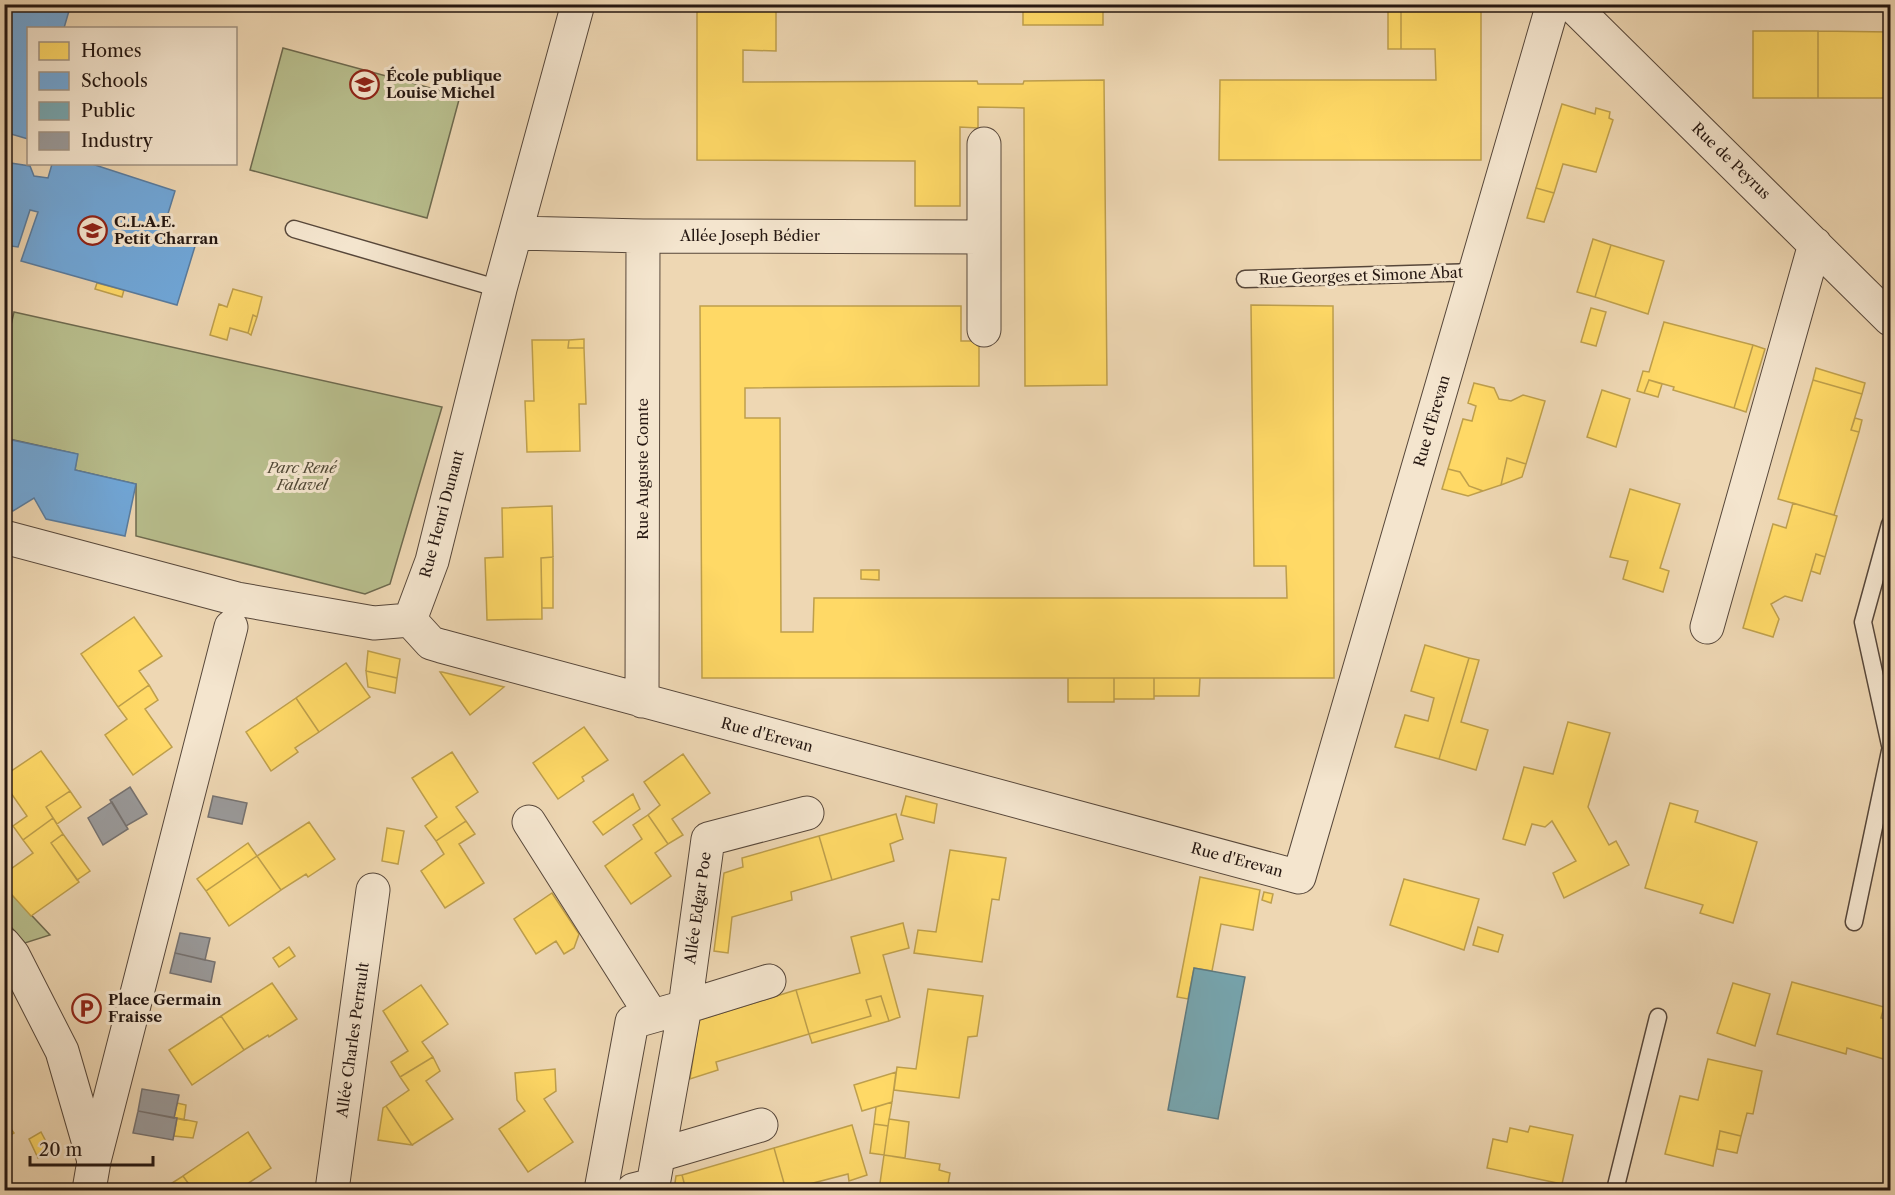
<svg xmlns="http://www.w3.org/2000/svg" width="1895" height="1195" viewBox="0 0 1895 1195" font-family="'Libre Caslon Text',serif">
<rect width="100%" height="100%" fill="#eed7b3"/>
<filter id="stains"><feTurbulence type="fractalNoise" baseFrequency=".00333" numOctaves="4"/><feColorMatrix values="0 0 0 0 .2 0 0 0 0 .09 0 0 0 0 .02 0 0 0 .5 -.17"/></filter>
<radialGradient id="worn" r=".72"><stop offset=".6" stop-color="#630" stop-opacity="0"/><stop offset="1" stop-color="#630" stop-opacity=".3"/></radialGradient>
<path fill="#b8be8d" stroke="#6e6a4f" stroke-width="1.5" d="M 283,48 L 460,96 L 427,218 L 250,170 Z
M 14,312 L 442,407 L 390,584 L 365,594 L 136,536 L 136,484 L 75,470 L 77,454 L 5,438 L 5,351 Z
M 4,886 L 50,935 L 25,943 L 5,920 Z"/>
<path fill="#ffd966" stroke="#be9f4c" stroke-width="1.5" d="M 697,4 L 776,4 L 776,51 L 743,50 L 743,82 L 977,81 L 978,84 L 1023,84 L 1024,81 L 1104,80 L 1107,385 L 1025,386 L 1024,108 L 978,107 L 978,128 L 960,127 L 960,206 L 915,206 L 915,161 L 697,160 Z
M 1023,4 L 1103,4 L 1103,25 L 1023,25 Z
M 1401,4 L 1481,4 L 1481,160 L 1219,160 L 1220,80 L 1436,80 L 1435,49 L 1401,49 Z
M 1388,8 L 1401,8 L 1401,49 L 1388,49 Z
M 1753,31 L 1818,31 L 1818,98 L 1753,98 Z
M 1818,31 L 1890,32 L 1890,98 L 1818,98 Z
M 1562,104 L 1595,114 L 1596,108 L 1610,112 L 1609,118 L 1613,120 L 1596,172 L 1563,164 L 1554,193 L 1536,188 Z
M 1536,188 L 1554,193 L 1544,222 L 1527,218 Z
M 1593,239 L 1611,245 L 1595,297 L 1577,292 Z
M 1611,245 L 1664,261 L 1648,314 L 1595,297 Z
M 97,283 L 124,290 L 122,297 L 95,289 Z
M 233,289 L 262,297 L 257,317 L 253,315 L 248,333 L 230,328 L 227,340 L 210,335 L 219,304 L 227,307 Z
M 1251,305 L 1333,306 L 1334,678 L 702,678 L 700,306 L 961,306 L 961,341 L 979,341 L 979,386 L 745,388 L 745,418 L 780,418 L 781,632 L 813,632 L 814,598 L 1287,598 L 1286,566 L 1254,566 Z
M 1591,308 L 1606,312 L 1596,346 L 1581,342 Z
M 253,315 L 257,317 L 251,335 L 248,333 Z
M 1664,322 L 1753,345 L 1734,408 L 1673,390 L 1674,387 L 1649,380 L 1644,393 L 1637,391 L 1643,371 L 1649,372 Z
M 584,339 L 584,348 L 568,348 L 569,340 Z
M 532,340 L 569,340 L 568,348 L 584,348 L 586,404 L 579,404 L 580,451 L 527,452 L 525,401 L 534,401 Z
M 1753,345 L 1765,349 L 1746,412 L 1734,408 Z
M 1816,368 L 1865,383 L 1862,394 L 1813,380 Z
M 1649,380 L 1662,384 L 1658,397 L 1644,393 Z
M 1813,380 L 1862,394 L 1851,430 L 1859,432 L 1834,515 L 1778,499 Z
M 1474,383 L 1494,388 L 1499,399 L 1511,401 L 1523,395 L 1545,401 L 1526,464 L 1507,458 L 1501,485 L 1483,491 L 1469,486 L 1460,472 L 1448,469 L 1463,419 L 1472,421 L 1476,406 L 1468,403 Z
M 1602,390 L 1630,399 L 1616,447 L 1587,437 Z
M 1855,418 L 1862,420 L 1859,432 L 1851,430 Z
M 1507,458 L 1526,464 L 1522,477 L 1501,485 Z
M 1448,469 L 1460,472 L 1469,486 L 1483,491 L 1468,496 L 1442,489 Z
M 1630,489 L 1680,504 L 1660,568 L 1669,571 L 1663,592 L 1623,579 L 1628,561 L 1610,557 Z
M 1793,503 L 1837,516 L 1825,557 L 1816,554 L 1802,601 L 1785,596 L 1771,604 L 1779,619 L 1773,637 L 1743,628 L 1773,524 L 1786,528 Z
M 552,506 L 553,557 L 541,558 L 542,619 L 487,620 L 485,558 L 503,557 L 502,508 Z
M 1816,554 L 1825,557 L 1820,574 L 1811,571 Z
M 553,557 L 553,608 L 542,608 L 541,558 Z
M 861,570 L 879,570 L 879,580 L 861,579 Z
M 134,617 L 162,656 L 139,671 L 149,685 L 118,707 L 81,654 Z
M 1425,645 L 1469,658 L 1439,759 L 1395,747 L 1405,715 L 1428,721 L 1434,698 L 1411,691 Z
M 368,651 L 400,659 L 397,678 L 366,671 Z
M 1469,658 L 1479,660 L 1461,722 L 1488,730 L 1476,770 L 1439,759 Z
M 346,663 L 370,697 L 319,732 L 296,698 Z
M 366,671 L 397,678 L 395,693 L 368,687 Z
M 440,672 L 442,672 L 504,687 L 470,715 Z
M 1068,678 L 1114,678 L 1114,702 L 1068,702 Z
M 1114,678 L 1154,678 L 1154,699 L 1114,699 Z
M 1154,678 L 1200,678 L 1199,696 L 1154,696 Z
M 149,685 L 158,700 L 145,709 L 172,747 L 133,775 L 105,735 L 127,719 L 118,707 Z
M 296,698 L 319,732 L 295,748 L 298,752 L 271,771 L 246,732 Z
M 1568,722 L 1610,733 L 1588,807 L 1609,845 L 1616,841 L 1629,865 L 1564,898 L 1553,873 L 1576,861 L 1552,821 L 1545,827 L 1532,824 L 1525,845 L 1503,839 L 1524,767 L 1553,774 Z
M 584,727 L 608,760 L 582,777 L 584,781 L 558,799 L 533,763 Z
M 41,751 L 70,791 L 46,807 L 53,818 L 23,840 L 13,826 L 27,816 L 4,783 L 4,776 Z
M 452,752 L 478,792 L 456,807 L 466,821 L 436,841 L 425,826 L 437,817 L 412,778 Z
M 683,754 L 710,793 L 672,819 L 683,835 L 668,844 L 648,815 L 660,805 L 644,782 Z
M 70,791 L 81,807 L 57,824 L 46,807 Z
M 633,794 L 640,809 L 603,835 L 593,822 Z
M 906,796 L 937,804 L 934,823 L 901,815 Z
M 1670,803 L 1698,811 L 1695,822 L 1757,842 L 1733,923 L 1700,913 L 1703,905 L 1645,888 Z
M 896,814 L 903,839 L 890,844 L 894,861 L 832,880 L 819,836 Z
M 648,815 L 668,844 L 655,853 L 671,876 L 631,904 L 605,866 L 642,839 L 633,825 Z
M 53,818 L 63,834 L 51,843 L 79,882 L 31,916 L 4,886 L 4,874 L 33,853 L 23,840 Z
M 466,821 L 475,834 L 459,844 L 484,883 L 445,908 L 421,871 L 444,854 L 436,841 Z
M 309,822 L 335,859 L 308,877 L 306,874 L 281,890 L 257,856 Z
M 387,828 L 404,831 L 398,864 L 382,861 Z
M 63,834 L 90,871 L 77,880 L 51,843 Z
M 819,836 L 832,880 L 791,892 L 792,900 L 732,917 L 728,953 L 714,951 L 724,873 L 743,867 L 742,858 Z
M 248,843 L 257,856 L 206,891 L 197,879 Z
M 950,850 L 1006,858 L 999,900 L 992,899 L 982,962 L 914,953 L 918,930 L 936,932 Z
M 257,856 L 281,890 L 229,926 L 206,891 Z
M 1200,877 L 1260,890 L 1253,930 L 1221,924 L 1212,971 L 1194,968 L 1188,999 L 1177,997 Z
M 1404,879 L 1479,899 L 1464,950 L 1390,925 Z
M 1264,892 L 1273,894 L 1271,903 L 1262,900 Z
M 552,893 L 579,934 L 574,948 L 564,954 L 556,941 L 536,954 L 514,919 Z
M 903,923 L 909,948 L 883,955 L 900,1017 L 889,1021 L 881,996 L 866,1000 L 871,1016 L 809,1034 L 796,990 L 860,973 L 851,937 Z
M 1478,927 L 1503,935 L 1498,952 L 1473,945 Z
M 289,947 L 295,956 L 279,967 L 273,958 Z
M 1792,982 L 1884,1007 L 1881,1018 L 1890,1020 L 1890,1061 L 1847,1048 L 1846,1054 L 1777,1034 Z
M 272,983 L 297,1019 L 269,1037 L 268,1035 L 244,1050 L 221,1016 Z
M 1733,983 L 1770,994 L 1755,1046 L 1717,1033 Z
M 421,985 L 448,1024 L 422,1042 L 433,1057 L 400,1077 L 391,1062 L 408,1051 L 383,1011 Z
M 928,989 L 983,996 L 977,1036 L 968,1037 L 959,1098 L 894,1090 L 897,1067 L 916,1069 Z
M 796,990 L 809,1034 L 716,1062 L 718,1070 L 690,1079 L 699,1020 Z
M 881,996 L 889,1021 L 812,1043 L 809,1034 L 871,1016 L 866,1000 Z
M 1884,1007 L 1890,1009 L 1890,1020 L 1881,1018 Z
M 221,1016 L 244,1050 L 192,1085 L 169,1050 Z
M 433,1057 L 440,1071 L 426,1081 L 453,1119 L 412,1145 L 386,1106 L 409,1090 L 400,1077 Z
M 1708,1059 L 1762,1071 L 1753,1114 L 1747,1113 L 1741,1136 L 1720,1131 L 1713,1166 L 1665,1154 L 1680,1096 L 1698,1100 Z
M 555,1069 L 556,1091 L 544,1099 L 573,1142 L 528,1172 L 499,1129 L 525,1111 L 517,1100 L 515,1073 Z
M 896,1072 L 892,1102 L 862,1111 L 854,1085 Z
M 892,1102 L 888,1126 L 874,1124 L 876,1107 Z
M 177,1103 L 186,1105 L 184,1120 L 174,1118 Z
M 386,1106 L 412,1145 L 378,1140 L 383,1108 Z
M 177,1118 L 197,1122 L 193,1138 L 174,1136 Z
M 4,1119 L 14,1133 L 4,1139 Z
M 889,1119 L 909,1122 L 905,1158 L 884,1155 Z
M 874,1124 L 888,1126 L 884,1155 L 870,1153 Z
M 852,1125 L 867,1175 L 849,1181 L 848,1174 L 786,1190 L 774,1148 Z
M 1530,1126 L 1573,1135 L 1562,1184 L 1487,1168 L 1493,1139 L 1507,1142 L 1510,1128 L 1528,1132 Z
M 1720,1131 L 1741,1136 L 1737,1153 L 1717,1149 Z
M 41,1132 L 51,1151 L 38,1158 L 29,1139 Z
M 248,1132 L 271,1168 L 238,1190 L 193,1190 L 183,1176 Z
M 774,1148 L 786,1190 L 686,1190 L 682,1175 Z
M 884,1155 L 940,1164 L 939,1170 L 950,1173 L 947,1190 L 879,1190 Z
M 682,1175 L 686,1190 L 674,1190 L 676,1176 Z
M 183,1176 L 193,1190 L 161,1190 Z
M 354,1185 L 400,1190 L 353,1190 Z"/>
<path fill="#6fa8dc" stroke="#597c9f" stroke-width="1.5" d="M 10,4 L 71,4 L 64,28 L 28,28 L 28,139 L 4,132 L 4,24 Z
M 4,162 L 30,166 L 34,176 L 48,178 L 52,164 L 92,164 L 175,191 L 162,233 L 196,243 L 177,305 L 21,261 L 38,212 L 30,210 L 18,247 L 11,246 L 4,279 Z
M 7,439 L 78,454 L 75,470 L 136,484 L 125,536 L 46,519 L 34,498 L 13,511 L 4,509 L 4,453 Z"/>
<path fill="#76a5af" stroke="#5e7a80" stroke-width="1.5" d="M 1194,968 L 1245,977 L 1218,1119 L 1168,1110 Z"/>
<path fill="#999" stroke="#767270" stroke-width="1.5" d="M 130,787 L 147,814 L 126,826 L 110,800 Z
M 213,796 L 247,803 L 242,824 L 208,817 Z
M 112,802 L 128,829 L 103,845 L 88,818 Z
M 180,933 L 210,938 L 205,960 L 175,953 Z
M 175,953 L 215,962 L 211,982 L 170,973 Z
M 142,1089 L 179,1095 L 174,1118 L 138,1111 Z
M 138,1111 L 177,1118 L 173,1140 L 133,1133 Z"/>
<g fill="none" stroke-linecap="round" stroke-linejoin="round">
<defs>
<path id="service" d="M 294,229 L 500,289
M 1245,279 L 1476,272
M 1890,524 L 1863,622 L 1890,745
M 1854,922 L 1890,751
M 1615,1190 L 1658,1017"/>
<path id="minor" d="M 1571,4 L 1890,319
M 516,233 L 643,236 L 983,237
M 984,330 L 984,144
M 4,537 L 237,599 L 374,623 L 410,620
M 410,620 L 431,643 L 441,646 L 1299,877 L 1553,4
M 410,620 L 432,561 L 500,289 L 578,4
M 1707,627 L 1815,244
M 642,701 L 643,236
M 529,822 L 652,1016
M 4,944 L 13,955 L 62,1051 L 94,1161 L 89,1190
M 769,981 L 685,1007 L 708,839 L 807,813
M 659,1155 L 761,1125
M 94,1161 L 231,627
M 332,1190 L 373,890
M 601,1190 L 632,1022 L 685,1007 L 653,1185 L 633,1190"/>
</defs>
<use href="#service" stroke="#57473a" stroke-width="19"/>
<use href="#minor" stroke="#57473a" stroke-width="35"/>
<use href="#service" stroke="#f4e5ce" stroke-width="16"/>
<use href="#minor" stroke="#f4e5ce" stroke-width="33"/>
</g>
<defs>
<symbol id="school-ring" viewBox="-11 -11 22 22"><circle r="9.5" fill="#f4e5ce" stroke="#8f2418" stroke-width="1.5"/><path d="M0-5L7-2L0 1L-7-2ZM-4 1L0 2.5L4 1V4Q0 6-4 4Z" fill="#8f2418"/></symbol>
<symbol id="parking-ring" viewBox="-11 -11 22 22"><circle r="9.5" fill="#f4e5ce" stroke="#8f2418" stroke-width="1.5"/><path d="M-3.5-5.5H1a3.5 3.5 0 0 1 0 7H-1V5.5H-3.5ZM-1-3.4V-.6H.8a1.4 1.4 0 0 0 0-2.8Z" fill="#8f2418"/></symbol>
</defs>
<g fill-rule="evenodd">
<use href="#school-ring" x="348" y="68" width="33" height="33"/>
<use href="#school-ring" x="76" y="214" width="33" height="33"/>
<use href="#parking-ring" x="70" y="992" width="33" height="33"/>
</g>
<g text-anchor="middle" stroke-width="6" stroke-linejoin="round" paint-order="stroke">
<g font-size="15" font-weight="bold" fill="#251711" stroke="#f4e5ce" text-anchor="start">
<text x="386" y="81">École publique<tspan x="386" dy="17">Louise Michel</tspan></text>
<text x="114" y="227">C.L.A.E.<tspan x="114" dy="17">Petit Charran</tspan></text>
<text x="108" y="1005">Place Germain<tspan x="108" dy="17">Fraisse</tspan></text>
</g>
<g font-size="15" fill="#251711" stroke="#f4e5ce">
<text transform="translate(1731 161) rotate(44)" y="5">Rue de Peyrus</text>
<text x="750" y="241">Allée Joseph Bédier</text>
<text transform="translate(1361 276) rotate(-2)" y="5">Rue Georges et Simone Abat</text>
<text transform="translate(1432 421) rotate(-74)" y="5">Rue d'Erevan</text>
<text transform="translate(643 469) rotate(-90)" y="5">Rue Auguste Comte</text>
<text transform="translate(442 514) rotate(-75)" y="5">Rue Henri Dunant</text>
<text transform="translate(767 735) rotate(15)" y="5">Rue d'Erevan</text>
<text transform="translate(1237 860) rotate(15)" y="5">Rue d'Erevan</text>
<text transform="translate(698 908) rotate(-82)" y="5">Allée Edgar Poe</text>
<text transform="translate(353 1040) rotate(-82)" y="5">Allée Charles Perrault</text>
</g>
<g font-size="15" font-style="italic" fill="#514936" stroke="#f4e5ce">
<text x="302" y="473">Parc René<tspan x="302" dy="17">Falavel</tspan></text>
</g>
</g>
<rect width="1895" height="1195" fill="none" stroke="#eed7b3" stroke-width="24"/>
<rect x="6" y="6" width="1883" height="1183" fill="none" stroke="#251711" stroke-width="3"/>
<rect x="12" y="12" width="1871" height="1171" fill="none" stroke="#251711" stroke-width="1.5"/>
<rect x="27" y="27" width="210" height="138" fill="#f4e5ce" stroke="#a19382" stroke-width="1.5"/>
<rect x="39" y="42" width="30" height="18" fill="#ffd966" stroke="#a19382" stroke-width="1.5"/>
<text x="81" y="57" font-size="18" fill="#251711">Homes</text>
<rect x="39" y="72" width="30" height="18" fill="#6fa8dc" stroke="#a19382" stroke-width="1.5"/>
<text x="81" y="87" font-size="18" fill="#251711">Schools</text>
<rect x="39" y="102" width="30" height="18" fill="#76a5af" stroke="#a19382" stroke-width="1.5"/>
<text x="81" y="117" font-size="18" fill="#251711">Public</text>
<rect x="39" y="132" width="30" height="18" fill="#999999" stroke="#a19382" stroke-width="1.5"/>
<text x="81" y="147" font-size="18" fill="#251711">Industry</text>
<path d="M30 1156v9h123v-9" fill="none" stroke="#251711" stroke-width="3"/>
<text x="39" y="1156" font-size="18" fill="#251711" stroke="#f4e5ce" stroke-width="4.5" paint-order="stroke">20 m</text>
<rect width="100%" height="100%" filter="url(#stains)"/>
<rect width="100%" height="100%" fill="url(#worn)"/>
</svg>
